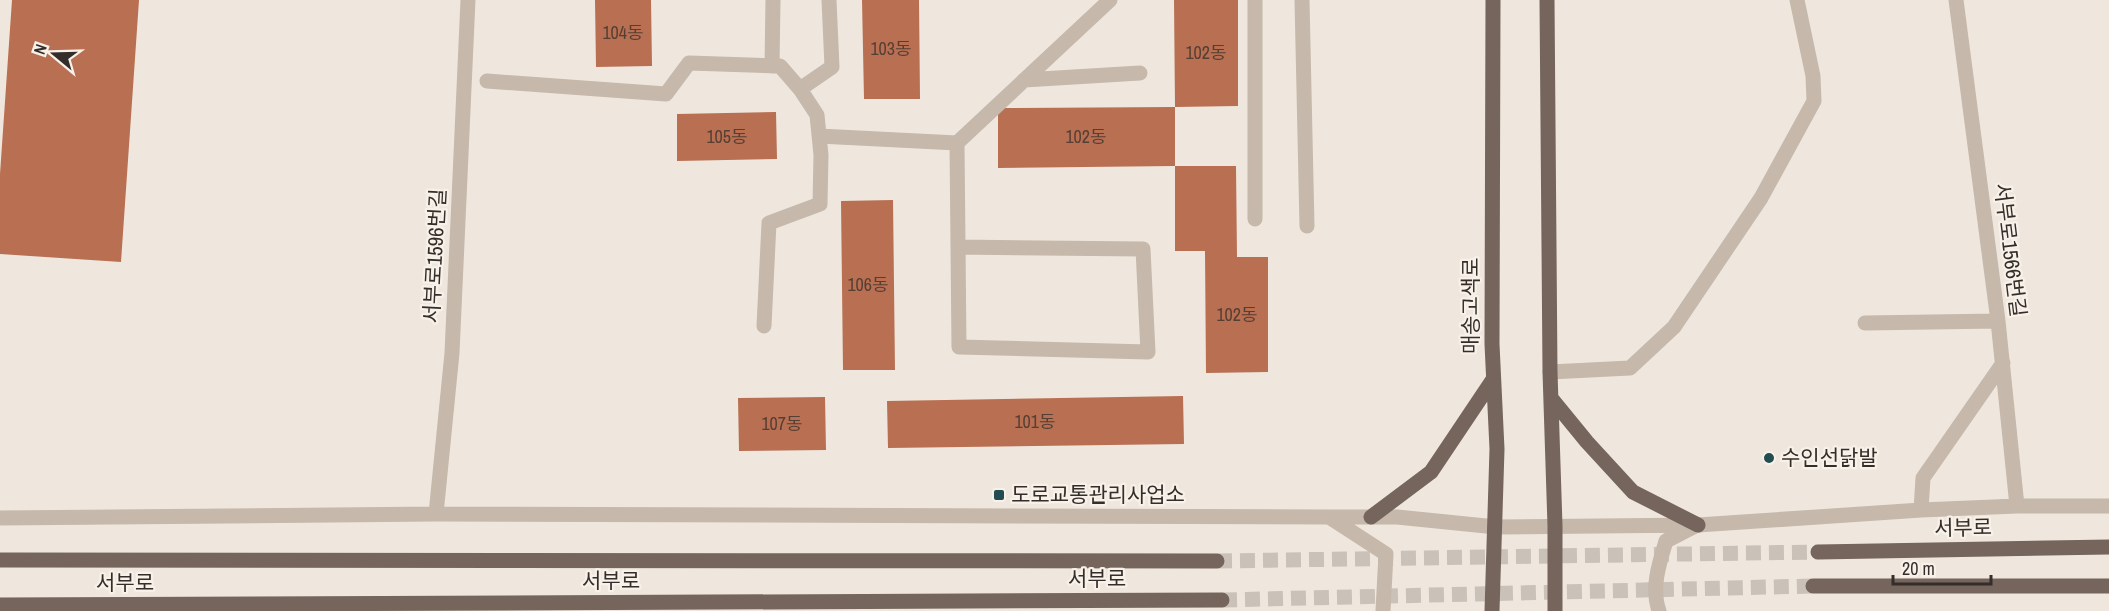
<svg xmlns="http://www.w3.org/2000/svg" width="2109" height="611" viewBox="0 0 2109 611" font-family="'Archivo Narrow','Noto Sans KR',sans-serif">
<rect width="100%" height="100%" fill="#efe7dd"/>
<path fill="#b86f52" d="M 12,0 L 139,0 L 121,262 L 0,254 L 0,174 Z
M 595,0 L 651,0 L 652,66 L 596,67 Z
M 862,0 L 919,0 L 920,99 L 864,99 Z
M 1174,0 L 1238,0 L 1238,106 L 1175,107 Z
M 1175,107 L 1175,166 L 998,168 L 998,108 Z
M 776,112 L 777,159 L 677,161 L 677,114 Z
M 1175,166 L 1236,166 L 1237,257 L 1268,257 L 1268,372 L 1206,373 L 1205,251 L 1175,251 Z
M 893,200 L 895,370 L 843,370 L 841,201 Z
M 1183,396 L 1184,444 L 888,448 L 887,401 Z
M 825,397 L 826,450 L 739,451 L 738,398 Z"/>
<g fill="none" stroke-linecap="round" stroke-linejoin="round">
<path stroke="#cac2b9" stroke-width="15" stroke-dasharray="15 8" stroke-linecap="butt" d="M 1217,561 L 1818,552
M 1222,600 L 1813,586"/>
<path stroke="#c6b8aa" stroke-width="15" d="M 1255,0 L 1255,219
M 1302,0 L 1307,226
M 1956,0 L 1998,321 L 2017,506
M 772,66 L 773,0
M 1024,80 L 1140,73
M 487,81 L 666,94 L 689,63 L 780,66 L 800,89 L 817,115 L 821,155 L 820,204 L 769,223 L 764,326
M 800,89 L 832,67 L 829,0
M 819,136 L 957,143 L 1110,0
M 957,143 L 959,347 L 1148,352 L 1143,249 L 958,247
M 1865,323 L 1998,321
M 1550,372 L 1630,368 L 1674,327 L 1761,198 L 1814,101 L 1813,76 L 1797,0
M 1921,510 L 1923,478 L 2003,363
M 436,514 L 452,353 L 468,0
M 1329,517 L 1386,554 L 1383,611
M 0,518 L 436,514 L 1329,517 L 1397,517 L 1496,527 L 1698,525 L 1921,510 L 2017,506 L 2109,506
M 1659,611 C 1651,588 1659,564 1666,541 L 1695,526"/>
<path stroke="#75655c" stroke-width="15" d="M 1547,0 L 1550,372 L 1555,526 L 1555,611
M 1551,398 L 1587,442 L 1633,492 L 1698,525
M 1371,517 L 1431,472 L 1492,381
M 1818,552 L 2109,547
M 0,560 L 1217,561
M 1813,586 L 2109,586
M 0,605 L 1222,600
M 1492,611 L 1497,449 L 1492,344 L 1493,0"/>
</g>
<g fill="#234c51" stroke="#f7f1e9" stroke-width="2">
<circle cx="1769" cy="458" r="6"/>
<rect x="993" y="489" width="12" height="12" rx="3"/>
</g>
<g text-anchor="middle" stroke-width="4.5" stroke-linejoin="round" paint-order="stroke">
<g font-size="18" fill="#553e33">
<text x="623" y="39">104동</text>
<text x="891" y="55">103동</text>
<text x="1206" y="59">102동</text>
<text x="727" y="143">105동</text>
<text x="1086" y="143">102동</text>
<text x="868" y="291">106동</text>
<text x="1237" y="321">102동</text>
<text x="1035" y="428">101동</text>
<text x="782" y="430">107동</text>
</g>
<g font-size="21" fill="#342d29" stroke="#f7f1e9">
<text transform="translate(2010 250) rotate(83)" y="7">서부로1566번길</text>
<text transform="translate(435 256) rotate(-87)" y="7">서부로1596번길</text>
<text transform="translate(1471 306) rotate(-90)" y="7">매송고색로</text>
<text transform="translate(1963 528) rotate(-1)" y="7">서부로</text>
<text x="1097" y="586">서부로</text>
<text x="611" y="588">서부로</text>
<text x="125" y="590">서부로</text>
</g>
<g font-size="21" fill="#342d29" stroke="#f7f1e9" text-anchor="start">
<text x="1781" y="465">수인선닭발</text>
<text x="1011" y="502">도로교통관리사업소</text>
</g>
</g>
<g transform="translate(54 54) rotate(289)" stroke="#f7f1e9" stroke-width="4.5" paint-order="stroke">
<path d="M0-4.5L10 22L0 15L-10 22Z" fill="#342d29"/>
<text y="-9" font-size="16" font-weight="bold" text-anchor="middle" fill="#342d29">N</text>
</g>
<path d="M1893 575v9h98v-9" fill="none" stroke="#342d29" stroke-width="3"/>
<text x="1902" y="575" font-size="18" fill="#342d29" stroke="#f7f1e9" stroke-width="4.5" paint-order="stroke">20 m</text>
</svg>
